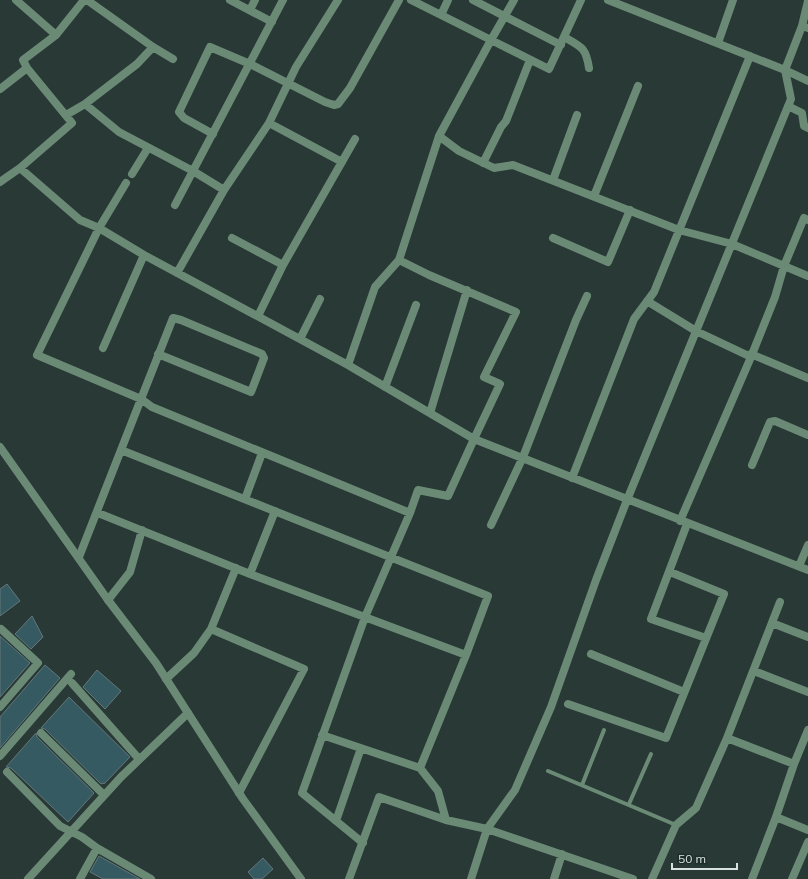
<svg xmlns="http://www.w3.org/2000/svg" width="808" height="879" viewBox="0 0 808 879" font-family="Mulish,sans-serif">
<rect width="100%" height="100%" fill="#283936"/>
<path fill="#355a61" stroke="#64777b" d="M 7,584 L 20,601 L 0,616 L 0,589 Z
M 32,616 L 43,637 L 31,649 L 15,634 Z
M 0,636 L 30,663 L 0,697 Z
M 45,665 L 60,678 L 0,748 L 0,717 Z
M 97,670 L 121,691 L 105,709 L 83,687 Z
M 69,697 L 130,757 L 104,784 L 103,783 L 101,784 L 45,729 L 41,728 Z
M 36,733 L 37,737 L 94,793 L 68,822 L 11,768 L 6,767 Z
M 99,856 L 140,879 L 103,879 L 90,872 Z
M 263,858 L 273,869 L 262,879 L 254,879 L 248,872 Z"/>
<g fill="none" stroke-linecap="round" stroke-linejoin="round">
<path stroke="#6b8a76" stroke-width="4" d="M 548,771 L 676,825
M 582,785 L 604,730
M 629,804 L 651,754"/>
<path stroke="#6b8a76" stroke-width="8" d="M 16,0 L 56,35
M 87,0 L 153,47 L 173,59
M 230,0 L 272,22
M 411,0 L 491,40 L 514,0
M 473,0 L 561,45
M 608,0 L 785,70 L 802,26 L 808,28
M 250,10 L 255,0
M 441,15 L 448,0
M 802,26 L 808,1
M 564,37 C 582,47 586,48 589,68
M 718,43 L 733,0
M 27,68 L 23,60 L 56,35 L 84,0
M 0,89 L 27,68 L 72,123 L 20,168
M 85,104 L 137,64 L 153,47
M 788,106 L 802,113 L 804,126 L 808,128
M 66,115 L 85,104 L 119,132 L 193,171 L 224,190 L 177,273
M 269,123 L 342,162
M 213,134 L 184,118 L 179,112 L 210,47 L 250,64 L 325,102 L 334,105 L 338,104 L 350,88 L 399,0
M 439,136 L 459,151 L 494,168 L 513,165 L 679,230 L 732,244 L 808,276
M 483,163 L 501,127 L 506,121 L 530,60
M 132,174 L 148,148
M 553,180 L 577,115
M 0,182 L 20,168 L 80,220 L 99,228 L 144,255 L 348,365 L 474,439 L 500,384 L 484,377 L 516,312 L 429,275 L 399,260 L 439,136 L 491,40 L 549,69 L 581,0
M 224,190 L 269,123 L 296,67 L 338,0
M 594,196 L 638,86
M 175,205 L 283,0
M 232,238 L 283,265
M 553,238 L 608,262 L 630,210
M 647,301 L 696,331 L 751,357
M 258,316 L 283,265 L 355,139
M 300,339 L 320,299
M 103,348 L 144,255
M 158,354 L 251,392 L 264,358 L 262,354 L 181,320 L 173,318 L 141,399 L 152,407 L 410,513
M 751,354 L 808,378
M 348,365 L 375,287 L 399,260
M 385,387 L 416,305
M 430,413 L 467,290
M 121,450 L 488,596 L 466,655 L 420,768 L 438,791 L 446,820
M 752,465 L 770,422 L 775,421 L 808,435
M 572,478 L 634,319 L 654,292 L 750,56
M 245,499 L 262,453
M 98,513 L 250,574 L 466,655
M 680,521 L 751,357 L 775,297 L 784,266 L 804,218 L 808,220
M 687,524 L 651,619 L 706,638
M 491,525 L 523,457 L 576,320 L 587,296
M 79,557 L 141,399 L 37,355 L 99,228 L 126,183
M 799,566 L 808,545
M 250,574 L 275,511
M 108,600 L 130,572 L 142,530
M 772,623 L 808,637
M 211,629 L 304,669 L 239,793
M 591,654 L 684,692
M 754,671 L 808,692
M 166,679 L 194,653 L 211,629 L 236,568
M 72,683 L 139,759
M 568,704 L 666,738 L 724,594 L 670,572
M 0,707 L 38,663 L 1,629
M 41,733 L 104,795
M 322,735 L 420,768
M 727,738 L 780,602
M 0,756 L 71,674
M 7,772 L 60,826 L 82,837 L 97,848 L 80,879
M 776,817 L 808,830
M 336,821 L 361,748
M 363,843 L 302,793 L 365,617 L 410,513 L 418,490 L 448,496 L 474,439 L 808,570
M 97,848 L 151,879
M 28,879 L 121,777 L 188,713
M 349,879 L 379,797 L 446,820 L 487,829 L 633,879
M 471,879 L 487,829 L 515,790 L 551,707 L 596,580 L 627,500 L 791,99 L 785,70 L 808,81
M 554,879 L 562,854
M 652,879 L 676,825 L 696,808 L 727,738 L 794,764 L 808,730
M 752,879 L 776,817 L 794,764
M 792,879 L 808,842"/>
<path stroke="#6b8a76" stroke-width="8" d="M 0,447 L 108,600 L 156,663 L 243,799 L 301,879"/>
</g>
<path d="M672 863v6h65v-6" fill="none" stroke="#d8e2e0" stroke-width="2"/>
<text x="678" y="863" font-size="12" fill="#d8e2e0" stroke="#1e2e2c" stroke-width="3" paint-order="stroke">50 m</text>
</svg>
